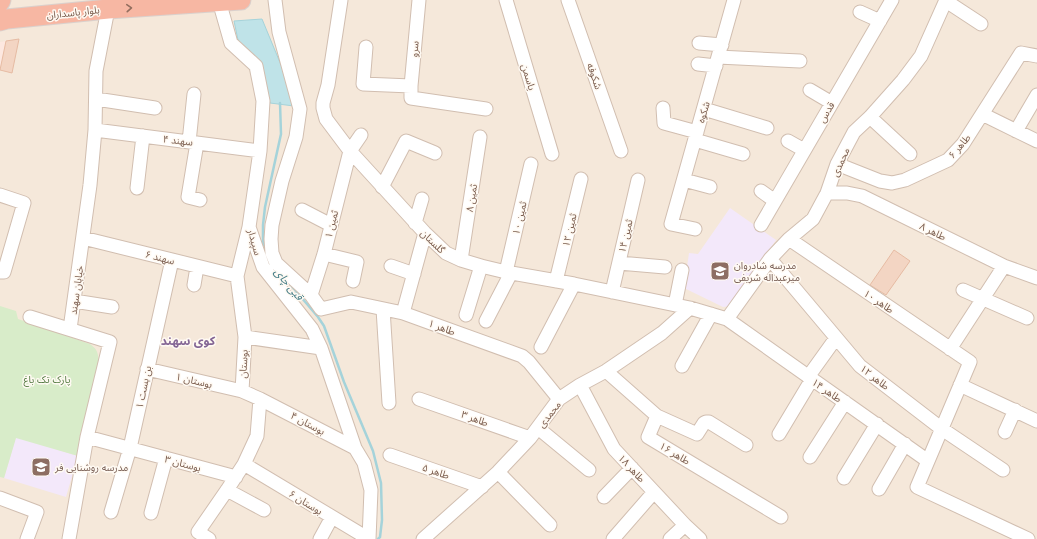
<svg xmlns="http://www.w3.org/2000/svg" width="1037" height="539" viewBox="0 0 1037 539" font-family="Helvetica,'Noto Sans Arabic',sans-serif">
<rect width="100%" height="100%" fill="#fdf6ec"/>
<path fill="#f5e8da" d="M 0,0 L 1037,0 L 1037,539 L 0,539 Z"/>
<path fill="#fde8e0" d="M 6,41 L 0,70 L 0,42 Z"/>
<path fill="#f3e8fa" d="M 730,208 L 776,240 L 730,306 L 723,307 L 684,288 L 689,253 L 698,254 Z
M 16,437 L 78,456 L 66,497 L 4,478 Z"/>
<path fill="#d8ecc9" d="M 0,306 L 16,311 L 18,319 L 90,344 C 98,350 98,353 99,363 L 80,435 L 78,456 L 16,438 L 4,478 L 0,477 Z"/>
<path fill="#bfe3e8" stroke="#a5d3da" d="M 262,19 L 293,94 L 294,106 L 270,103 L 260,63 L 238,40 L 234,21 Z"/>
<g fill="none" stroke-linecap="round" stroke-linejoin="round">
<path stroke="#a5d3da" stroke-width="2.5" d="M 266,249 L 263,243 L 263,225 L 265,207 L 281,134 L 280,103
M 290,284 L 318,317 L 324,326 L 344,382 L 373,451 L 381,483 L 382,520 L 380,537 L 378,539"/>
</g>
<path fill="#f3d5c3" stroke="#e6bba3" d="M 19,39 L 12,73 L 0,70 L 6,41 Z
M 894,250 L 910,261 L 886,295 L 870,285 Z"/>
<g fill="none" stroke-linecap="round" stroke-linejoin="round">
<defs>
<path id="minor" d="M 275,0 L 279,32 L 300,109 L 296,137 L 282,181 L 272,225 L 271,239 L 272,253 L 276,263 L 311,295 L 321,309 L 351,302 L 403,313 L 522,356 L 529,362 L 559,399
M 341,0 L 328,85 L 323,103 L 323,108 L 326,119 L 350,151 L 425,233 L 446,253 L 461,260 L 481,266 L 506,272 L 574,284 L 690,308 L 727,319 L 928,461
M 419,0 L 411,86 L 411,98 L 486,109
M 506,0 L 552,154
M 568,0 L 621,151
M 219,1 L 231,43 L 256,66 L 263,101 L 260,151 L 249,227 L 263,267 L 312,329 L 321,348 L 355,448 L 364,463 L 371,490 L 369,539
M 946,1 L 981,24
M 860,12 L 880,21
M 699,43 L 722,45
M 366,47 L 363,84 L 411,86
M 718,57 L 800,61
M 698,64 L 716,66
M 810,90 L 832,103
M 96,99 L 155,108
M 663,108 L 664,123 L 697,132
M 704,109 L 767,128
M 982,114 L 1037,141
M 870,117 L 910,154
M 95,130 L 260,151
M 1016,131 L 1037,95
M 695,140 L 743,154
M 788,141 L 804,150
M 189,142 L 194,94
M 197,143 L 188,197 L 200,200
M 837,164 L 880,181 L 892,183 L 905,180 L 948,160 L 963,144 L 1021,53 L 1037,56
M 684,180 L 710,187
M 382,187 L 406,141 L 435,153
M 137,188 L 143,136
M 761,191 L 775,201
M 827,193 L 847,193 L 862,196 L 1004,266 L 1037,278
M 0,195 L 24,203 L 4,272 L 0,272
M 302,210 L 331,225
M 415,223 L 422,199
M 761,225 L 892,0
M 695,229 L 671,224 L 734,0
M 83,238 L 237,276
M 789,239 L 970,362 L 917,487 L 1028,539
M 324,254 L 357,262 L 353,281
M 770,259 L 860,366 L 942,429 L 1003,470
M 461,260 L 480,137
M 619,263 L 665,267
M 391,266 L 414,274
M 506,272 L 531,164
M 556,281 L 581,179
M 194,285 L 197,267
M 963,290 L 1027,318
M 612,292 L 638,180
M 311,295 L 324,254 L 350,151 L 361,135
M 74,301 L 112,307
M 675,305 L 682,270
M 383,309 L 389,403
M 403,313 L 425,233
M 466,315 L 481,266
M 30,317 L 110,342 L 87,437 L 69,539
M 727,319 L 770,259 L 789,239 L 813,219 L 827,193 L 837,164 L 854,132 L 870,117 L 903,80 L 921,56 L 946,0
M 486,321 L 511,273
M 70,329 L 90,185 L 95,130 L 96,71 L 108,9
M 245,337 L 321,348
M 541,347 L 574,284
M 950,349 L 1004,266
M 682,366 L 711,314
M 147,369 L 242,391
M 606,371 L 657,416 L 648,437 L 781,517
M 808,377 L 836,338
M 580,385 L 614,449 L 685,525 L 700,539
M 960,385 L 1037,421
M 260,399 L 355,448
M 419,399 L 530,438
M 657,416 L 697,434 L 704,423 L 706,422 L 709,422 L 746,445
M 538,428 L 589,470
M 1005,432 L 1015,410
M 779,434 L 812,379
M 87,437 L 236,477
M 390,455 L 482,487
M 810,457 L 845,402
M 244,464 L 369,539
M 498,472 L 550,525
M 844,478 L 877,424
M 879,489 L 905,444
M 227,490 L 264,510
M 604,497 L 632,468
M 0,498 L 37,512 L 27,539
M 111,512 L 130,448 L 172,260
M 151,513 L 166,458
M 209,539 L 198,532 L 227,490 L 244,464 L 257,436 L 260,399 L 242,391 L 245,337 L 237,276 L 249,227
M 320,539 L 332,517
M 423,539 L 498,472 L 530,438 L 559,399 L 580,385 L 606,371 L 662,333 L 690,308
M 613,539 L 654,492
M 670,539 L 685,525"/>
<path id="highway" d="M 0,2 L 1,0
M 0,21 L 7,19 L 108,9 L 241,0"/>
</defs>
<use href="#minor" stroke="#d1beb0" stroke-width="15"/>
<use href="#highway" stroke="#dad1cd" stroke-width="21"/>
<use href="#minor" stroke="#fff" stroke-width="13"/>
<use href="#highway" stroke="#f7b7a3" stroke-width="19"/>
</g>
<defs><path id="oneway-chevron" d="M-2-3.5L2.5 0L-2 3.5" fill="none" stroke-width="1.6" stroke-linecap="round" stroke-linejoin="round"/></defs>
<use stroke="#936e5e" href="#oneway-chevron" transform="translate(129 8) rotate(-4)"/>
<defs>
<symbol id="school-square" viewBox="-11 -11 22 22"><rect x="-9" y="-9" width="18" height="18" rx="4" fill="#8d6e63" stroke="#fffaf3"/><path d="M0-5L7-2L0 1L-7-2ZM-4 1L0 2.5L4 1V4Q0 6-4 4Z" fill="#fff"/></symbol>
</defs>
<g fill-rule="evenodd">
<use href="#school-square" x="709" y="260" width="22" height="22"/>
<use href="#school-square" x="30" y="456" width="22" height="22"/>
</g>
<g text-anchor="middle" stroke-width="3" stroke-linejoin="round" paint-order="stroke">
<g font-size="10" fill="#7a5c4d" stroke="#fffaf3">
<text transform="translate(73 12) rotate(-6)" y="4">بلوار پاسداران</text>
<text transform="translate(414 49) rotate(-85)" y="4">سرو</text>
<text transform="translate(595 76) rotate(71)" y="4">شکوفه</text>
<text transform="translate(529 77) rotate(73)" y="4">یاسمن</text>
<text transform="translate(703 112) rotate(-74)" y="4">شکوه</text>
<text transform="translate(826 112) rotate(-60)" y="4">قدس</text>
<text transform="translate(178 140) rotate(7)" y="4">سهند ۴</text>
<text transform="translate(959 146) rotate(-50)" y="4">طاهر ۶</text>
<text transform="translate(840 162) rotate(-66)" y="4">محمدی</text>
<text transform="translate(471 198) rotate(-81)" y="4">ثمین ۸</text>
<text transform="translate(519 218) rotate(-77)" y="4">ثمین ۱۰</text>
<text transform="translate(331 224) rotate(-76)" y="4">ثمین ۱</text>
<text transform="translate(569 230) rotate(-77)" y="4">ثمین ۱۲</text>
<text transform="translate(933 231) rotate(26)" y="4">طاهر ۸</text>
<text transform="translate(625 236) rotate(-77)" y="4">ثمین ۱۴</text>
<text transform="translate(433 241) rotate(44)" y="4">گلستان</text>
<text transform="translate(255 242) rotate(74)" y="4">سپیدار</text>
<text transform="translate(160 257) rotate(14)" y="4">سهند ۶</text>
<text transform="translate(76 290) rotate(-82)" y="4">خیابان سهند</text>
<text transform="translate(879 301) rotate(34)" y="4">طاهر ۱۰</text>
<text transform="translate(442 327) rotate(20)" y="4">طاهر ۱</text>
<text transform="translate(243 364) rotate(-87)" y="4">بوستان</text>
<text transform="translate(875 377) rotate(38)" y="4">طاهر ۱۲</text>
<text transform="translate(194 380) rotate(13)" y="4">بوستان ۱</text>
<text transform="translate(143 387) rotate(-78)" y="4">بن بست ۱</text>
<text transform="translate(827 390) rotate(35)" y="4">طاهر ۱۴</text>
<text transform="translate(549 414) rotate(-52)" y="4">محمدی</text>
<text transform="translate(475 418) rotate(20)" y="4">طاهر ۳</text>
<text transform="translate(308 423) rotate(28)" y="4">بوستان ۴</text>
<text transform="translate(675 453) rotate(31)" y="4">طاهر ۱۶</text>
<text transform="translate(183 463) rotate(15)" y="4">بوستان ۳</text>
<text transform="translate(632 468) rotate(47)" y="4">طاهر ۱۸</text>
<text transform="translate(436 471) rotate(19)" y="4">طاهر ۵</text>
<text transform="translate(306 502) rotate(31)" y="4">بوستان ۶</text>
</g>
<g font-size="10" fill="#785e54" stroke="#fffaf3" text-anchor="start">
<text x="734" y="269">مدرسه شادروان<tspan x="734" dy="12">میرعبداله شریفی</tspan></text>
<text x="55" y="471">مدرسه روشنایی فر</text>
</g>
<g font-size="10" fill="#537a41" stroke="#fffaf3">
<text x="47" y="383">پارک تک باغ</text>
</g>
<g font-size="11" font-style="italic" fill="#437c86" stroke="#fffaf3">
<text transform="translate(289 284) rotate(50)" y="4">قبی چای</text>
</g>
<g font-size="12" font-weight="bold" fill="#846695" stroke="#fffaf3">
<text x="188" y="345">کوی سهند</text>
</g>
</g>
</svg>
